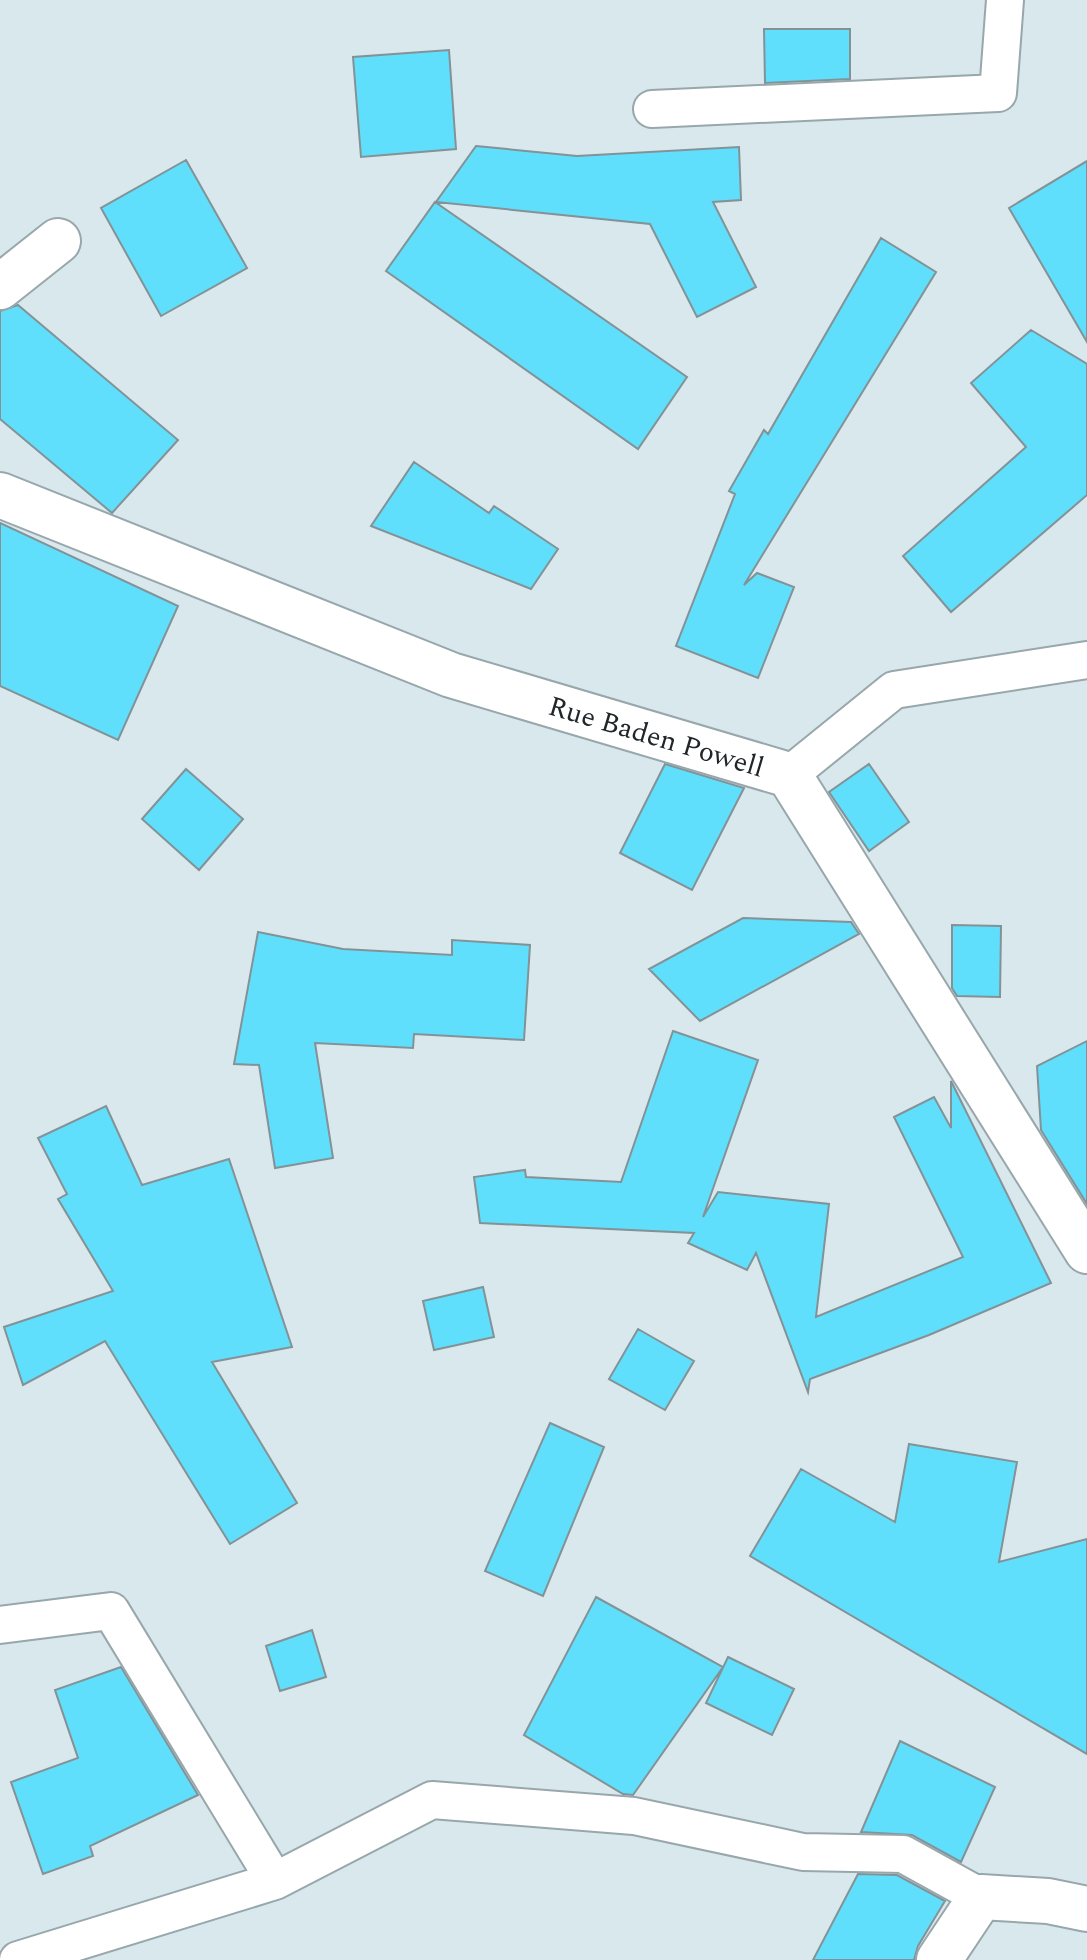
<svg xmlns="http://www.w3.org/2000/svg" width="1087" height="1960" viewBox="0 0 1087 1960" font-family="Spectral,serif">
<rect width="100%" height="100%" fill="#d8e8ec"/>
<path fill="#60dffd" stroke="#839296" stroke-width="2" d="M 764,29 L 850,29 L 850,79 L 765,83 Z
M 449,50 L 456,149 L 361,157 L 353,57 Z
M 476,146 L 577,156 L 739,147 L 741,200 L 713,202 L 756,287 L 697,317 L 650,224 L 436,202 Z
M 186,160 L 247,268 L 161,316 L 101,208 Z
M 1087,161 L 1087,342 L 1009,208 Z
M 435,202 L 687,377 L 638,449 L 386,271 Z
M 881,238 L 936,272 L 744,585 L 757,573 L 794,587 L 758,678 L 676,646 L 735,494 L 729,491 L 764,430 L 768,434 Z
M 18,305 L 178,440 L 112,513 L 0,419 L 0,311 Z
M 1031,330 L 1087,364 L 1087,495 L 951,612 L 903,556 L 1026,447 L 971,383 Z
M 414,462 L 489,513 L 494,506 L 558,549 L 531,589 L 371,526 Z
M 0,523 L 178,606 L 118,740 L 0,686 Z
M 665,764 L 744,788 L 692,890 L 620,853 Z
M 869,764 L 909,822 L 869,851 L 829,792 Z
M 186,769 L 243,819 L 199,870 L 142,819 Z
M 743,918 L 851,922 L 859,934 L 700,1021 L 649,969 Z
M 952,925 L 1001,926 L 1000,997 L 957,996 L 952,988 Z
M 258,932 L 343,949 L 452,955 L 452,940 L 530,945 L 524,1040 L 414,1034 L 413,1048 L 315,1043 L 333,1158 L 275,1168 L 259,1065 L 234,1064 Z
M 673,1031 L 758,1060 L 703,1217 L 718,1192 L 829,1204 L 816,1317 L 963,1257 L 894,1117 L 934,1097 L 951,1128 L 951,1081 L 1051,1283 L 929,1335 L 810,1379 L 808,1392 L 756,1253 L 747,1270 L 688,1243 L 694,1233 L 480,1223 L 474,1177 L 525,1170 L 526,1177 L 621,1182 Z
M 1087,1041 L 1087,1204 L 1041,1130 L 1037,1066 Z
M 106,1106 L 142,1185 L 229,1159 L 292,1347 L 212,1362 L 297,1503 L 230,1544 L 105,1341 L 23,1385 L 4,1327 L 113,1291 L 58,1199 L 67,1194 L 38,1138 Z
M 483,1287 L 494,1337 L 434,1350 L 423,1301 Z
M 638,1329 L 694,1361 L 665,1410 L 609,1379 Z
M 550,1423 L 604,1447 L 543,1596 L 485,1571 Z
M 909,1444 L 1017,1462 L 999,1562 L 1087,1539 L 1087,1754 L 750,1556 L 801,1469 L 895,1522 Z
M 596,1597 L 723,1667 L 633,1795 L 623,1794 L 524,1735 Z
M 312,1630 L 326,1677 L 280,1691 L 266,1646 Z
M 728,1657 L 794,1689 L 772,1735 L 706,1703 Z
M 121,1667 L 198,1795 L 90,1846 L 93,1856 L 43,1874 L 11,1782 L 78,1758 L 55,1690 Z
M 900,1741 L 995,1787 L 961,1862 L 912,1835 L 861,1832 Z
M 858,1874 L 897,1875 L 945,1901 L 918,1946 L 914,1960 L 813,1960 Z"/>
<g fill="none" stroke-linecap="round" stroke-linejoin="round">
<defs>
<path id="lane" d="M 652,109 L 998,93 L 1005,0
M 789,775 L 894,690 L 1087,660
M 0,1625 L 111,1611 L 275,1881
M 18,1960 L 275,1881 L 432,1800 L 634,1816 L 803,1852 L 903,1854 L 981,1897"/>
<g id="street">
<path d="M 0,287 L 58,241"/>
<path id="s1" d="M 0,495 L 451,675 L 789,775 L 1087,1251"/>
<path d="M 939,1960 L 981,1897 L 1048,1901 L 1087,1909"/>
</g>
</defs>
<use href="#lane" stroke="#97a7ab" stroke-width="40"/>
<use href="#street" stroke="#97a7ab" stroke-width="48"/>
<use href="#lane" stroke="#fff" stroke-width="36"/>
<use href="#street" stroke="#fff" stroke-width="44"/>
</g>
<g text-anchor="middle" stroke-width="6" stroke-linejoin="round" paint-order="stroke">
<g font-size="28" fill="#212729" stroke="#fff">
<text dy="10" stroke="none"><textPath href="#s1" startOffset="700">Rue Baden Powell</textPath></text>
</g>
</g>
</svg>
